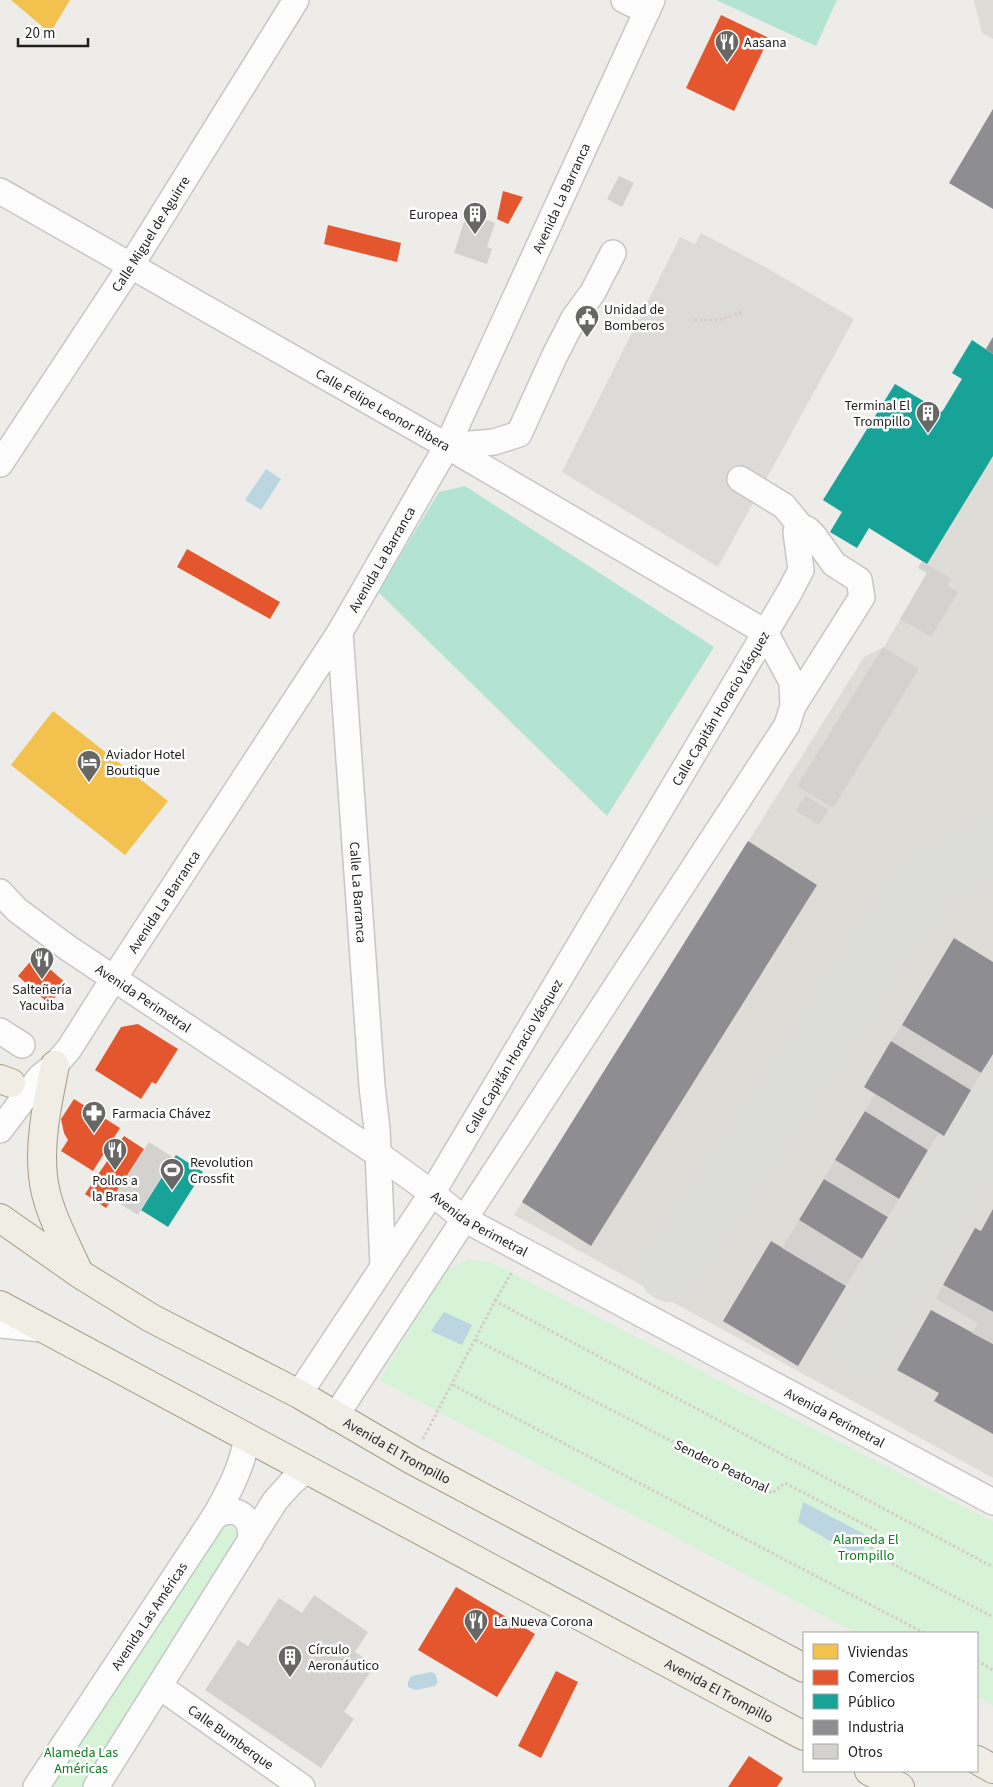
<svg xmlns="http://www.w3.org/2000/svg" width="993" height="1787" viewBox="0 0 993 1787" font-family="'Source Sans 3',sans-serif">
<rect width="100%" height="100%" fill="#edece8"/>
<path fill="#dcdbd9" d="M 701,233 L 767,268 L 854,319 L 718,567 L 562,472 L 680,237 L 695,244 Z"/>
<path fill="#dddcd7" d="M 974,0 L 993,0 L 993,39 L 982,33 Z
M 993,337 L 993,1478 L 514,1215 L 864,657 L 884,647 L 927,573 L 922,561 L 869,528 L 857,548 L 830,532 L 842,512 L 823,500 L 895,384 L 942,412 L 962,379 L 952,373 L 972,340 L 985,349 Z"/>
<path fill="#d6f3d8" d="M 468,1259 L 493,1263 L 993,1522 L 993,1706 L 977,1697 L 977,1633 L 856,1633 L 379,1380 L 446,1271 Z
M 219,1519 L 231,1526 L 245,1537 L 84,1787 L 43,1787 Z"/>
<path fill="#b3e4d3" d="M 716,0 L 837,0 L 816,46 Z
M 465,486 L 714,647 L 607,816 L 378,592 L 439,492 Z"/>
<path fill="#bbd6e0" d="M 266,469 L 281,479 L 261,510 L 245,500 Z
M 444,1312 L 472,1325 L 462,1345 L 431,1331 Z
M 803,1502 L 868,1536 L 860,1559 L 798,1522 Z
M 432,1672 L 435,1674 L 438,1682 L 435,1686 L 416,1690 L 408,1687 L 408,1682 L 411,1676 Z"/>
<path fill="#f2c14e" d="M 11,0 L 70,0 L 50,33 Z
M 53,711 L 168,801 L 125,855 L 11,765 Z"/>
<path fill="#e4572e" d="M 721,15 L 769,38 L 734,111 L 686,88 Z
M 503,191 L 523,197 L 508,224 L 497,219 Z
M 328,225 L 401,243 L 397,262 L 324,244 Z
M 187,549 L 280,602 L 270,619 L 177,567 Z
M 35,956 L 67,984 L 49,1004 L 18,976 Z
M 138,1024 L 178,1049 L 156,1084 L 152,1082 L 141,1099 L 95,1070 L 121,1027 Z
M 74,1099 L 120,1128 L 93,1171 L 61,1151 L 68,1140 L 64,1133 L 61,1119 Z
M 124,1136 L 144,1149 L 106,1208 L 85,1194 Z
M 456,1587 L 535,1634 L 497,1697 L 418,1650 Z
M 556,1671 L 578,1682 L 541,1758 L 518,1746 Z
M 749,1756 L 783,1778 L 777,1787 L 728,1787 Z"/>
<path fill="#17a398" d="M 972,340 L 993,354 L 993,456 L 927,564 L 869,528 L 857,548 L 830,532 L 842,512 L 823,500 L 895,384 L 942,412 L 962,379 L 952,373 Z
M 176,1155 L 203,1172 L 168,1227 L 141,1210 Z"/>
<path fill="#8d8d92" d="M 993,109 L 993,209 L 949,183 Z
M 993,337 L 993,354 L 986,349 Z
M 748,841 L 817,885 L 591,1246 L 522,1202 Z
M 954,938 L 993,962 L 993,1054 L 981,1073 L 902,1025 Z
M 891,1041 L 971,1090 L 944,1136 L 864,1087 Z
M 865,1111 L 928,1150 L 899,1199 L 835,1160 Z
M 824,1179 L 888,1217 L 862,1259 L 799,1220 Z
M 993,1209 L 993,1312 L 943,1285 L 975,1228 L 981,1231 Z
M 771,1241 L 846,1286 L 798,1366 L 723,1321 Z
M 931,1310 L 993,1344 L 993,1434 L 934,1401 L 939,1393 L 897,1370 Z"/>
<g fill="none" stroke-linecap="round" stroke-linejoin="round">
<path stroke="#dcdcd9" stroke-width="62" d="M 670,1271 L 909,905 L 930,881 L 993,847
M 863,1341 L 993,1116"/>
</g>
<path fill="#d4d2cf" d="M 619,176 L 634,183 L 622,207 L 607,199 Z
M 467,212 L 495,223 L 487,247 L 492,249 L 487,264 L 454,253 Z
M 922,561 L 951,579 L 947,585 L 958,592 L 931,637 L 900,619 L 927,573 L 918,568 Z
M 883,647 L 919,669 L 833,808 L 797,786 Z
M 805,795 L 829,810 L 819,825 L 796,811 Z
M 902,1025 L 981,1073 L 971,1090 L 891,1041 Z
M 875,1094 L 939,1133 L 928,1150 L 865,1111 Z
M 149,1142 L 174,1158 L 138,1215 L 112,1199 Z
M 835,1160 L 899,1199 L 888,1217 L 824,1179 Z
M 799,1220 L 862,1259 L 846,1286 L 782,1248 Z
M 943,1285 L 993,1312 L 993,1344 L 972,1333 L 978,1323 L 936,1299 Z
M 314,1595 L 368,1632 L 355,1652 L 375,1665 L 344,1712 L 354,1719 L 321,1768 L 205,1690 L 238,1640 L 248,1646 L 279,1598 L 302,1613 Z"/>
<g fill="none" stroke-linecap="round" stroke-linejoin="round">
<defs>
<g id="minor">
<path d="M 624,0 L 647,11"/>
<path id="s1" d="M 0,191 L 447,446 L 765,632"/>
<path d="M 447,446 L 494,442 L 519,434 L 554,357 L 574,318 L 593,292 L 613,253"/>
<path id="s2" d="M 0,464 L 130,267 L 296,0"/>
<path d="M 740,479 L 784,506 L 801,527 L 807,529 L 814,536 L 834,564 L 859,580 L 862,597 L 793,706"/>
<path id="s3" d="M 340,632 L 372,1086 L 377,1129 L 383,1267"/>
<path id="s4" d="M 0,892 L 17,910 L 68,948 L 378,1154 L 432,1193 L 464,1219 L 993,1502"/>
<path d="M 0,1031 L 22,1045"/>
<path id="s5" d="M 0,1130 L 40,1077 L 55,1065 L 69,1049 L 114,978 L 340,632 L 447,446 L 652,0"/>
<path d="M 0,1325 L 42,1329"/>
<path id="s6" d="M 299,1394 L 432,1193 L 789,593 L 801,570 L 796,532 L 801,527"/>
<path d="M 335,1417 L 787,725 L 793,706 L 792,682 L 765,632"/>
<path d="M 215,1516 C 237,1504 254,1517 250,1542"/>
<path id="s7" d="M 159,1686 L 302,1787"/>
<path id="s8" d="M 36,1787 L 215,1516 C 230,1489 242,1468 247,1437"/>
<path d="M 96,1787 L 275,1501 L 291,1483 L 307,1469"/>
</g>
<g id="major">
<path d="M 55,1065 C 48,1101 39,1139 43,1176 C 46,1209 66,1243 79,1273"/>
<path d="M 0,1079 L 11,1083"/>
<path id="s9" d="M 0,1218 L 80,1274 L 151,1318 L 299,1394 L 412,1460 L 804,1668"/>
<path id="s10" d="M 0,1305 L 804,1736"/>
<path d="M 977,1760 L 993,1769"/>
<path d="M 869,1771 L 900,1787"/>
</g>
</defs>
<use href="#minor" stroke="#c6c6c4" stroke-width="28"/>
<use href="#major" stroke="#a49c84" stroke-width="30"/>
<path stroke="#d7cbc8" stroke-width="3" stroke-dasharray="2.5 2.5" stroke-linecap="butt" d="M 695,320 L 719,320 L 742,312
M 495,1301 L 512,1272
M 476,1340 L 772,1493 L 785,1483 L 877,1531 L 870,1552 L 993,1617
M 453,1385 L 924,1633
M 423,1439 L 495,1301 L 993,1567
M 977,1661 L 993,1670"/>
<use href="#minor" stroke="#fcfcfc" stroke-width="25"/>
<use href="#major" stroke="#f0ede5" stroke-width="28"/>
</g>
<defs>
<symbol id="restaurant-pin" viewBox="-11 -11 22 30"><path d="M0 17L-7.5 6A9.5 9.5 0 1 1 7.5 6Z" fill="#676765" stroke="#fff"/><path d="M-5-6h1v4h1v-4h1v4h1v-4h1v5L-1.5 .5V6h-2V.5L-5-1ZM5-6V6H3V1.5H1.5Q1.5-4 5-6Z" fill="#fff"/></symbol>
<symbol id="building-pin" viewBox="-11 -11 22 30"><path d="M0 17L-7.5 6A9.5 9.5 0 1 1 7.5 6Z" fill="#676765" stroke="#fff"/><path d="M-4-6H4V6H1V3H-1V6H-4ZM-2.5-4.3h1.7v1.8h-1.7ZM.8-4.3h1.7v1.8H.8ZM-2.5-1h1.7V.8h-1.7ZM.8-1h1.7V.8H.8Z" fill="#fff"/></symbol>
<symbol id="civic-pin" viewBox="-11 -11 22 30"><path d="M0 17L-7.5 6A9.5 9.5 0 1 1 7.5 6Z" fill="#676765" stroke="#fff"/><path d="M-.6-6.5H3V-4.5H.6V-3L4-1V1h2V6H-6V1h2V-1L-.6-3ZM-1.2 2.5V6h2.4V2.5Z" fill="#fff"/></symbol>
<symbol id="hotel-pin" viewBox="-11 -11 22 30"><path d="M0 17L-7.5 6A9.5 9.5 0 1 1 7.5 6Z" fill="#676765" stroke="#fff"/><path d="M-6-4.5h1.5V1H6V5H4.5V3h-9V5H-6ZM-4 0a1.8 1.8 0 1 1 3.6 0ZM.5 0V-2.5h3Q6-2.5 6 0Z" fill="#fff"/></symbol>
<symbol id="pharmacy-pin" viewBox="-11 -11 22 30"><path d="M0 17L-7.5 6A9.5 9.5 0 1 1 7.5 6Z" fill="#676765" stroke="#fff"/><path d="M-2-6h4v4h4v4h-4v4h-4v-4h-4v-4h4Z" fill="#fff"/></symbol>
<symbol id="stadium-pin" viewBox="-11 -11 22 30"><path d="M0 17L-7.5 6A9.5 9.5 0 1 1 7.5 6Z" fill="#676765" stroke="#fff"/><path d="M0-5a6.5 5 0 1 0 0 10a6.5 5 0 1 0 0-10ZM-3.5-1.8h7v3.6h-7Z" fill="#fff"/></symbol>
</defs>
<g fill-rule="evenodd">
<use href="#restaurant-pin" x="713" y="28" width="28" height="38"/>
<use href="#building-pin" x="461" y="200" width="28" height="38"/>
<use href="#civic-pin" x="573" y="303" width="28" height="38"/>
<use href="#building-pin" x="914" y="399" width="28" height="38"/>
<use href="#hotel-pin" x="75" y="748" width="28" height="38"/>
<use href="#restaurant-pin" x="28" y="945" width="28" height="38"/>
<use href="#pharmacy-pin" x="80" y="1099" width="28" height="38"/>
<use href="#restaurant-pin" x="101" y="1136" width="28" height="38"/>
<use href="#stadium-pin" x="158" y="1156" width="28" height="38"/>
<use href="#restaurant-pin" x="462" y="1607" width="28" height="38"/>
<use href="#building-pin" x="276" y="1643" width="28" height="38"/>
</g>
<g text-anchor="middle" stroke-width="5" stroke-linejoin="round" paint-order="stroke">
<g font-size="14" fill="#1f1f1f" stroke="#fff" text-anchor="start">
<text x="744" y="47">Aasana</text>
<text x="458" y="219" text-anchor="end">Europea</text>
<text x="604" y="314">Unidad de<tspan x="604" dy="16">Bomberos</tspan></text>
<text x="910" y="410" text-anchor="end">Terminal El<tspan x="910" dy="16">Trompillo</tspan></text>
<text x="106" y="759">Aviador Hotel<tspan x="106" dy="16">Boutique</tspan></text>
<text x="42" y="994" text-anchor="middle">Salteñería<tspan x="42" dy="16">Yacuiba</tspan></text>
<text x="112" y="1118">Farmacia Chávez</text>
<text x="190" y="1167">Revolution<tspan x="190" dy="16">Crossfit</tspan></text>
<text x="115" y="1185" text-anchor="middle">Pollos a<tspan x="115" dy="16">la Brasa</tspan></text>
<text x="494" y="1626">La Nueva Corona</text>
<text x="308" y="1654">Círculo<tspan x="308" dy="16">Aeronáutico</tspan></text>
</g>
<g font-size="14" fill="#1f1f1f" stroke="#fff">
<text dy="5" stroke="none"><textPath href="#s5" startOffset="1092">Avenida La Barranca</textPath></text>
<text dy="5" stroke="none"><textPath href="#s2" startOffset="275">Calle Miguel de Aguirre</textPath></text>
<text dy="5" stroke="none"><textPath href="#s1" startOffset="441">Calle Felipe Leonor Ribera</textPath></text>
<text dy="5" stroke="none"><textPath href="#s5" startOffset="688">Avenida La Barranca</textPath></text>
<text dy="5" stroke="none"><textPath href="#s6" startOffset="805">Calle Capitán Horacio Vásquez</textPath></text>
<text dy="5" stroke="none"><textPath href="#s3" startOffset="261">Calle La Barranca</textPath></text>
<text dy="5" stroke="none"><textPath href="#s5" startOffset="282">Avenida La Barranca</textPath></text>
<text dy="5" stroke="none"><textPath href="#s4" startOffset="179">Avenida Perimetral</textPath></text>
<text dy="5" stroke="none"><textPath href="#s6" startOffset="400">Calle Capitán Horacio Vásquez</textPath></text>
<text dy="5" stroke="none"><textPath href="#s4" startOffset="584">Avenida Perimetral</textPath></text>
<text dy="5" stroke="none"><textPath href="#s4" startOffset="989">Avenida Perimetral</textPath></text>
<text dy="5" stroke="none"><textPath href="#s9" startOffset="461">Avenida El Trompillo</textPath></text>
<text transform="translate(722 1466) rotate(26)" y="5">Sendero Peatonal</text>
<text dy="5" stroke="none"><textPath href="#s8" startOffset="205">Avenida Las Américas</textPath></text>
<text dy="5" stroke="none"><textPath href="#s10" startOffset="816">Avenida El Trompillo</textPath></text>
<text dy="5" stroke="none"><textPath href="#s7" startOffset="88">Calle Bumberque</textPath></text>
</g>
<g font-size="14" fill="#0c7e1e" stroke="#fff">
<text x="866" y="1544">Alameda El<tspan x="866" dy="16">Trompillo</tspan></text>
<text x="81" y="1757">Alameda Las<tspan x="81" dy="16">Américas</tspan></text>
</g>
</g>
<rect x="803" y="1632" width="175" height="140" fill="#ffffff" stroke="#a5a5a5"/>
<rect x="813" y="1644" width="25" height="15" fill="#f2c14e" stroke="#a5a5a5"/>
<text x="848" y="1657" font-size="15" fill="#1f1f1f">Viviendas</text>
<rect x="813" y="1670" width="25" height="15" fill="#e4572e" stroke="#a5a5a5"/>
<text x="848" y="1682" font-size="15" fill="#1f1f1f">Comercios</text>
<rect x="813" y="1694" width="25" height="15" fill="#17a398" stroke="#a5a5a5"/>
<text x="848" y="1707" font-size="15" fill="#1f1f1f">Público</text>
<rect x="813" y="1720" width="25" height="15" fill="#8d8d92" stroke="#a5a5a5"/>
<text x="848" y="1732" font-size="15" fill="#1f1f1f">Industria</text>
<rect x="813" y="1744" width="25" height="15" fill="#d4d2cf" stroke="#a5a5a5"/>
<text x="848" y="1757" font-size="15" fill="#1f1f1f">Otros</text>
<path d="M18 38v8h70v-8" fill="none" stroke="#1f1f1f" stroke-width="2.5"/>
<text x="25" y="38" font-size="15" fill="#1f1f1f" stroke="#ffffff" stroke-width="4" paint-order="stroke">20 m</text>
</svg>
